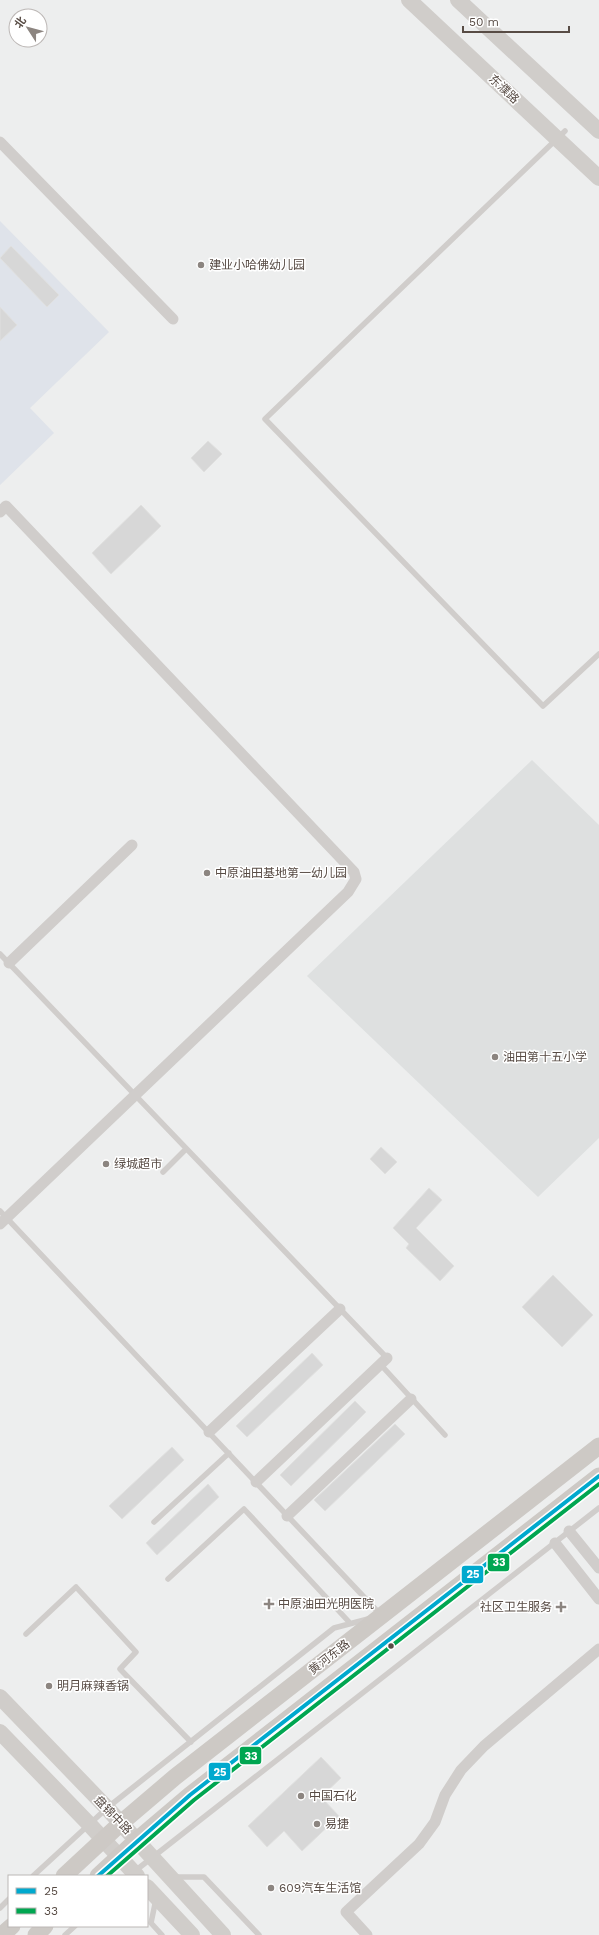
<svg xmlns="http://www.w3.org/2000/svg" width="599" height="1935" viewBox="0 0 599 1935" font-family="'Work Sans','Noto Sans SC',sans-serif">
<rect width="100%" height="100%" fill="#edeeee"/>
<path fill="#dfe3ea" d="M 0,221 L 109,332 L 30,408 L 54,433 L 0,485 Z"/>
<path fill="#dee0e0" d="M 532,760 L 599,825 L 599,1138 L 538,1197 L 307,976 Z"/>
<path fill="#d7d7d7" stroke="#e0e0df" d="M 11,246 L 59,295 L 47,307 L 0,258 Z
M 0,307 L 17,325 L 0,341 Z
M 208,441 L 222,454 L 204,472 L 191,458 Z
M 141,505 L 161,526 L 111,574 L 92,553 Z
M 381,1147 L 397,1162 L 385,1174 L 370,1159 Z
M 429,1188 L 442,1200 L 416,1228 L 454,1266 L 440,1281 L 406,1248 L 409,1244 L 393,1228 Z
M 553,1275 L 593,1315 L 562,1347 L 522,1307 Z
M 312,1353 L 323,1365 L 247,1437 L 236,1426 Z
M 355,1401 L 366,1412 L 291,1486 L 280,1475 Z
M 395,1424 L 405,1434 L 325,1511 L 314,1500 Z
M 172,1447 L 184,1460 L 122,1519 L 109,1506 Z
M 208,1484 L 219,1497 L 157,1555 L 146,1543 Z
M 321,1757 L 341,1778 L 321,1797 L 339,1816 L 302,1851 L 284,1831 L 267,1847 L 248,1826 Z"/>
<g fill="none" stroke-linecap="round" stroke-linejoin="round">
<path stroke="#d0cdcb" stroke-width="5.5" d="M 565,131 L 265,419 L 543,706 L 599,654
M 0,954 L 387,1358
M 163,1172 L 186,1149
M 0,1211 L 380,1614
M 381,1365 L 445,1435
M 154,1522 L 229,1453
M 168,1579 L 244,1509 L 350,1623
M 26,1634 L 76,1587 L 136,1652 L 120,1669 L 191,1742
M 135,1871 L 599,1508
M 33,1876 L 107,1808 L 334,1628 L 368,1619
M 174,1877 L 204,1877 L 259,1935
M 156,1899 L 151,1923 L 162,1935
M 0,1908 L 9,1899
M 65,1935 L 75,1926"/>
<path stroke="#d0cdcb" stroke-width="11" d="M 0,142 L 173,319
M 0,512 L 6,506 L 354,872 L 356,879 L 348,892 L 0,1224
M 9,963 L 132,845
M 209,1432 L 340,1309
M 256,1482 L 387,1358
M 287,1516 L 411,1399
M 569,1531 L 599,1568
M 555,1543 L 599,1599
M 367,1935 L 346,1912 L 419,1844 L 435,1822 L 445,1795 L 461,1770 L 484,1746 L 599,1649"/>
<path stroke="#d0cdca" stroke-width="16" d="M 409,0 L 599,178
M 458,0 L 599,131
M 0,1697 L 107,1808 L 223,1935
M 0,1732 L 89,1824 L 137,1876
M 147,1887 L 192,1935"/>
<path stroke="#cdc9c5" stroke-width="17" d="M 64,1876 L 121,1823 L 175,1777 L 599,1446
M 98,1876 L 137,1840 L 190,1795 L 599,1476
M 2,1935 L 12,1926
M 36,1935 L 45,1926"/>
<defs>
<path id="bus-1" d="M 98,1876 L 190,1795 L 599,1476"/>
<path id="bus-2" d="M 107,1876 L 194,1800 L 599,1484"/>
</defs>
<use href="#bus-1" stroke="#fff" stroke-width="7"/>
<use href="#bus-2" stroke="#fff" stroke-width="7"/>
<use href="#bus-1" stroke="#00a9ce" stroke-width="4"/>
<use href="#bus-2" stroke="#00a651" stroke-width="4"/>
</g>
<g fill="#8c8580" stroke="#fff" stroke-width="1.5">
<circle cx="201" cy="265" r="4"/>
<circle cx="207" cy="873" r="4"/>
<circle cx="495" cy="1057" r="4"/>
<circle cx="106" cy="1164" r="4"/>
<path d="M267 1598h4v4h4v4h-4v4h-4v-4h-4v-4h4z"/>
<path d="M559 1601h4v4h4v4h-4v4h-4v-4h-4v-4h4z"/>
<circle cx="49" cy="1686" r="4"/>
<circle cx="301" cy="1796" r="4"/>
<circle cx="317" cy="1824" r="4"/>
<circle cx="271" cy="1888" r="4"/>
</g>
<circle fill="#584c45" stroke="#fff" stroke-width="1.5" cx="391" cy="1646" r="3.5"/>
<g text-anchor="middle" stroke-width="3" stroke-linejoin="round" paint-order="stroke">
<g font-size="12" fill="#584c45" stroke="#fff">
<text transform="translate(504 89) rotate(43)" y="4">东濮路</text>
<text transform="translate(329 1657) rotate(-38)" y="4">黄河东路</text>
<text transform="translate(113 1815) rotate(46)" y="4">盘锦中路</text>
</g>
<g font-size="12" fill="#584c45" stroke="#fff" text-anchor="start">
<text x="209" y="269">建业小哈佛幼儿园</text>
<text x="215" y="877">中原油田基地第一幼儿园</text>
<text x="503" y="1061">油田第十五小学</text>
<text x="114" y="1168">绿城超市</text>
<text x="278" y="1608">中原油田光明医院</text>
<text x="552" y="1611" text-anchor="end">社区卫生服务</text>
<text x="57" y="1690">明月麻辣香锅</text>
<text x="309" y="1800">中国石化</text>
<text x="325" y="1828">易捷</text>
<text x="279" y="1892">609汽车生活馆</text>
</g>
</g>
<g stroke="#fff" stroke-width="1.5">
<rect x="487" y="1553" width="23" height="19" rx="4" fill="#00a651"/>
<rect x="461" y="1565" width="23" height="19" rx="4" fill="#00a9ce"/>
<rect x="239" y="1746" width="23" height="19" rx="4" fill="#00a651"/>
<rect x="208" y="1762" width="23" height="19" rx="4" fill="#00a9ce"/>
</g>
<g font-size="11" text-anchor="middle" font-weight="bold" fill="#fff">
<text x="499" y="1566">33</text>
<text x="473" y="1578">25</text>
<text x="251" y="1760">33</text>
<text x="220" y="1776">25</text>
</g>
<rect x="8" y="1875" width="140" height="52" fill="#ffffff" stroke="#bcb7b5"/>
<rect x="16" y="1888" width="20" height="6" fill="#00a9ce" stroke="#bcb7b5"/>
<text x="44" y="1895" font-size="12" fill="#584c45">25</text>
<rect x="16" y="1908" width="20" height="6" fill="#00a651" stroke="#bcb7b5"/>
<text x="44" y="1915" font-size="12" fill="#584c45">33</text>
<g transform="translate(28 28) rotate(306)"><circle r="19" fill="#ffffff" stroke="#bcb7b5"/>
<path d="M0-3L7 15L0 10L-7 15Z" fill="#8c8580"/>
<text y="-6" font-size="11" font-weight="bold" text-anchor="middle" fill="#584c45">北</text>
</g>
<path d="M463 26v6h106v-6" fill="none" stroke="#584c45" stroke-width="2"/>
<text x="469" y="26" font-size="12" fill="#584c45" stroke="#ffffff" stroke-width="3" paint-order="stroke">50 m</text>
</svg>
